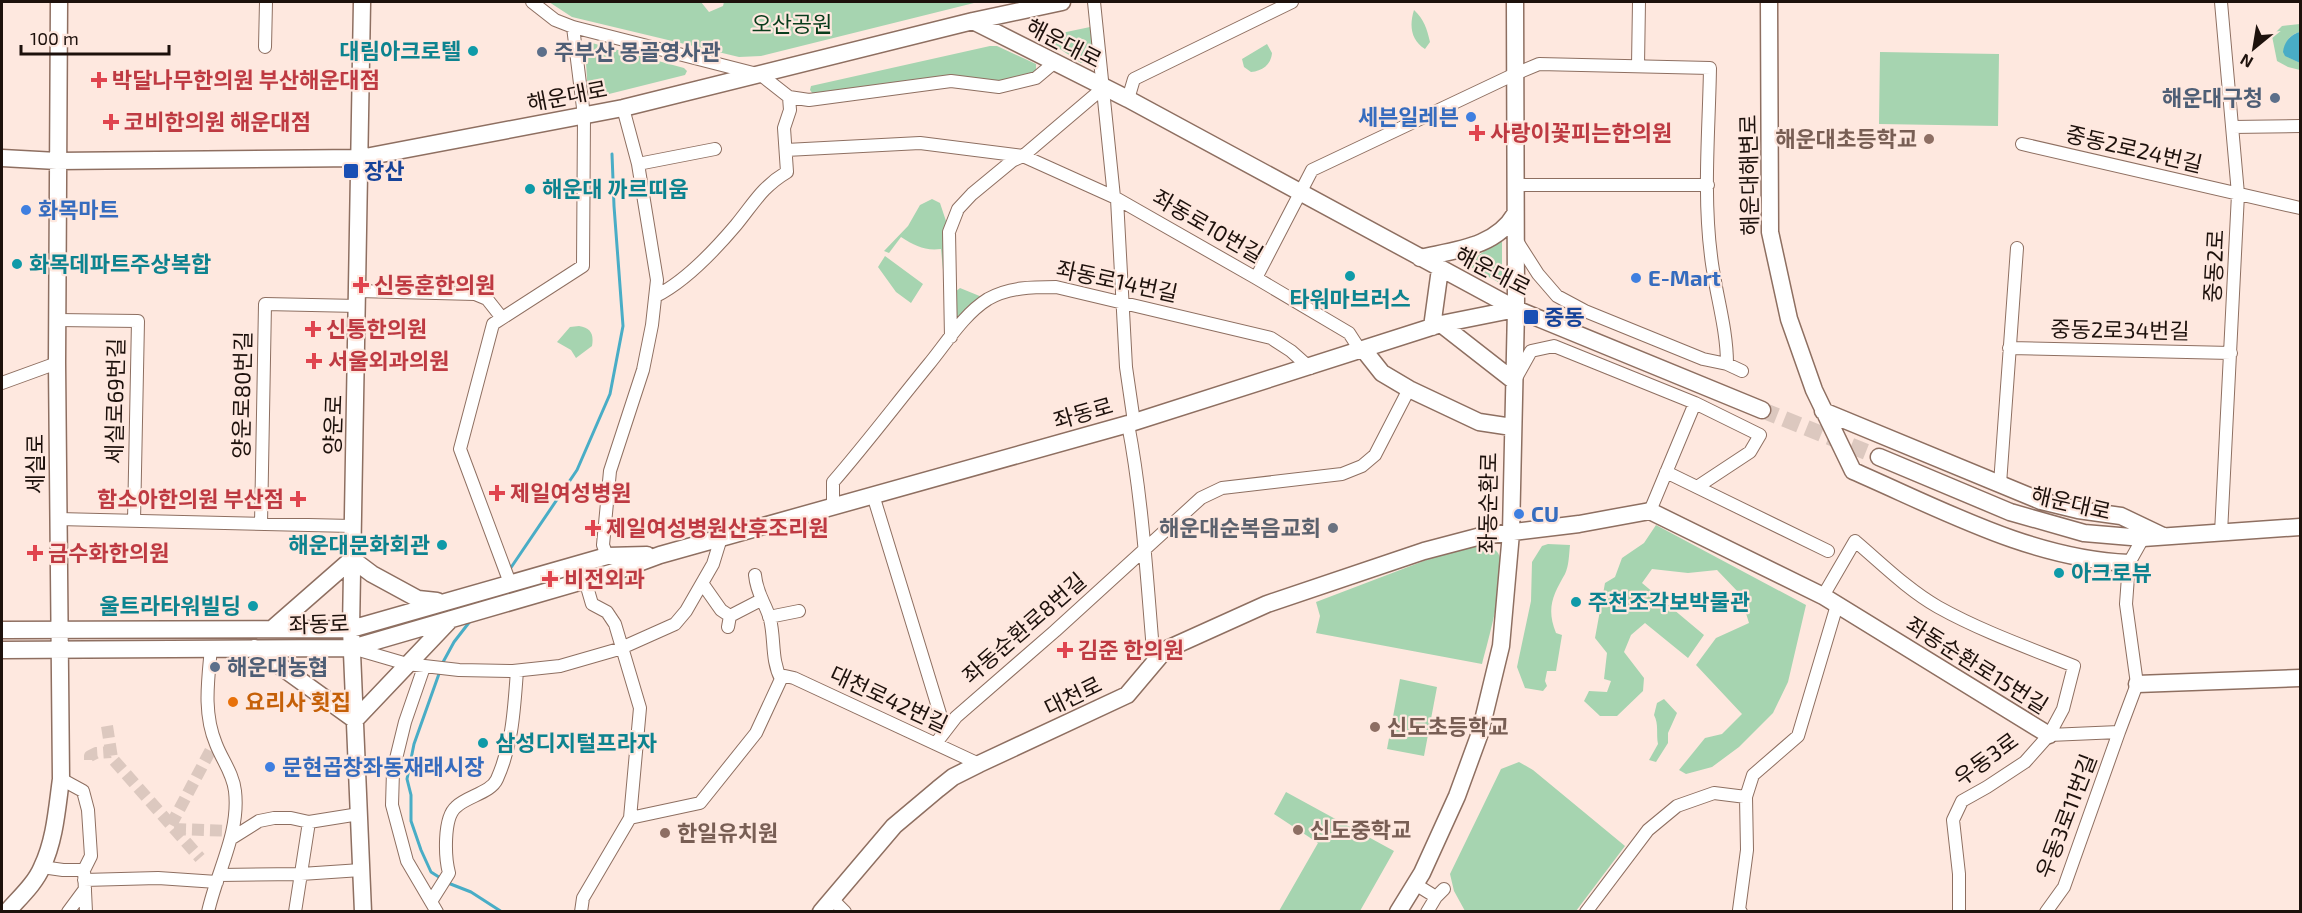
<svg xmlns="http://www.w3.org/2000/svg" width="2302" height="913" viewBox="0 0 2302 913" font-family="'Exo 2','Noto Sans KR',sans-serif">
<rect width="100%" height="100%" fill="#fee8df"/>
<path fill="#a6d4b0" d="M 549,2 L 701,2 L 709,12 L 723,6 L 724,2 L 978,2 L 761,56 L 739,57 L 572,17 Z
M 1414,10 C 1424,19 1427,29 1430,42 L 1425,49 C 1411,40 1409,26 1414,10 Z
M 2300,24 L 2300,32 C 2288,35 2283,44 2286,56 L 2300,63 L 2300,70 L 2288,67 L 2277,61 L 2272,36 L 2282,26 Z
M 1090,27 L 1094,31 L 1096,60 L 1081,63 L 1051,43 L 1049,38 L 1052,35 Z
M 592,43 L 684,68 L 687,71 L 685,75 L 593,98 L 588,94 L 585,47 Z
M 1267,44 L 1272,53 C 1271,65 1262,71 1251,72 L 1244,67 L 1242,59 Z
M 990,46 L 997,46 L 1036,64 L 1036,71 L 1027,76 L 999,83 L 951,75 L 813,94 L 810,90 L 811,86 Z
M 1880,52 L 1999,54 L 1998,126 L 1879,124 Z
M 932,199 L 940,203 L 948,227 L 946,269 L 943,270 L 941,249 C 925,251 915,246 901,237 L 889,253 L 884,251 L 908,226 L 920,205 Z
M 1502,241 L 1502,281 L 1498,282 L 1465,264 L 1465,260 L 1479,255 L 1497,242 Z
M 885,256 L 923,284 L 911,303 L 896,292 L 878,267 Z
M 960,288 L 982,297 L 960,317 L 957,316 L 955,292 Z
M 579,326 C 591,328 594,334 592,346 L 576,358 L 571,350 L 557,342 L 570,327 Z
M 1656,525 L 1806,605 L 1788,682 L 1773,713 L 1739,747 L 1712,767 L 1686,774 L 1679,770 L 1705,738 L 1722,734 L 1742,714 L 1696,665 L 1716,638 L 1749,623 L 1740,594 L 1717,570 L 1688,573 L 1652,569 L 1642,583 L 1704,635 L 1688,658 L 1645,623 L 1631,635 L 1624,652 L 1644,678 L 1643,691 L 1617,716 L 1600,716 L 1584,701 L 1589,691 L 1607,692 L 1611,681 L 1604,679 L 1607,653 L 1595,638 L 1605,583 L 1615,577 L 1622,558 L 1644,543 Z
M 1548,544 L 1570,545 C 1569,554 1569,566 1565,574 C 1553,595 1546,608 1556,633 L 1562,635 L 1556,671 L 1547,671 L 1545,681 L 1547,686 L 1543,691 L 1525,688 L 1517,667 L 1531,601 L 1532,562 L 1542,546 Z
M 1477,546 C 1484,546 1493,546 1498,553 C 1509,569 1487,644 1482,664 L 1316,633 L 1320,616 L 1316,602 L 1450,551 Z
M 1400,679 L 1437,687 L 1424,756 L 1387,749 Z
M 1664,699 L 1677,713 L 1668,733 L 1668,743 L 1656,762 L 1649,760 L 1658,744 C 1656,734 1659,724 1654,715 L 1657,703 Z
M 1519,762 L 1533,770 L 1625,846 L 1576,911 L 1465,911 L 1454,891 L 1450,874 L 1501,769 Z
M 1286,792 L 1394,851 L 1360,911 L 1279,911 L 1318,843 L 1274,814 Z"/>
<path fill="#49adc6" d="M 2300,32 L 2299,48 L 2300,63 L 2285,56 L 2283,52 C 2284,42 2291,34 2300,32 Z"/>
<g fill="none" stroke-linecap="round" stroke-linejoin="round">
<path stroke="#49adc6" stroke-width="3" d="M 510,569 L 577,470 L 610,394 L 623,326 L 614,206 L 612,154
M 442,664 L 454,642 L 471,620
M 440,671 L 414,744 L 407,779 L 411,795 L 411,821 L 421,850 L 431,872 L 442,879
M 448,883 L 471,892 L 502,912"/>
<path stroke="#dcc8bf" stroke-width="12" stroke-dasharray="12 6" stroke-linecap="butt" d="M 107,726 L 112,758 L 200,858
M 90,760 L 90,756 L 96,753 L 111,752
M 171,825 L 215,742
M 174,829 L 233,831"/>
<path stroke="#dcc8bf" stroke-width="16" stroke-dasharray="16 8" stroke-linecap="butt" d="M 1762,410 L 1879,457"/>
<defs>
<path id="street" d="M 532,2 L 555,20 L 573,27 L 761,75 L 789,97 L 790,110 L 784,128 L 787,172 C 762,187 754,203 736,225 C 714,251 686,281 656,296
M 1094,2 L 1114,197
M 2221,2 L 2238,194 L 2221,533
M 265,47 L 266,2
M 1638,65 L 1639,2
M 789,97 L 809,100 L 951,81 L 999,87 L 1036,78 L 1055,62
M 1128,99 L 1134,79 L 1292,2
M 2232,127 L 2300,126
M 2022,144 L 2300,208
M 786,150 L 920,143 L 1023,156 L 1114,197 L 1256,278 L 1349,333 L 1360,350
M 638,164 L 715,149
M 1515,185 L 1708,185
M 1117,199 L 1126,367 L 1134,422
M 1256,278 L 1312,170 L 1515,74 L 1539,64 L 1710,68 C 1709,130 1703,194 1711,256 C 1715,292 1727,327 1727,364 L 1703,359 L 1585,311 L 1557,296 L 1538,274 L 1515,238
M 358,291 L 475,294 L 487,299 L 502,318
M 57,320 L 138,321 L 134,521
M 951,337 L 949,232 L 958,209 L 972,194 L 1012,161 L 1023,156 L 1103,88
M 2009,348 L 2231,353
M 1727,364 L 1742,371
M 1516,378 L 1531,351 L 1554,346 L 1695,403 L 1650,511
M 2,383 L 57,363
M 1695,403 L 1760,435 L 1750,452 L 1697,487
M 1128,424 C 1143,502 1147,583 1154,662
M 1666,472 L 1828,551
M 2000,484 L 2017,248
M 873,495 L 945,730
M 833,506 L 833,482 C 866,444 897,403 929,364 C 947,342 964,314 988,299 C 1009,287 1033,287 1056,287 L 1271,338 L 1291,351 L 1310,368
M 58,519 L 352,526
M 261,524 L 265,304 L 358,306
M 607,556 L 603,545 L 610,471 L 643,370 L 652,325 L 657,280 L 638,164 L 623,108
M 755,575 C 757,595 765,602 770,619 C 775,639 771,660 781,679
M 510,583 L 460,449 L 493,324 L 583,266 L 584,116 L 573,27
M 702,583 L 721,610 L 730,616 L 728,627
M 1823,596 L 1855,541 C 1881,563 1908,590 1938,607 C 1981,631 2029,648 2074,666 L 2063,709 L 2049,735 L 2025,762 L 1987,787 L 1962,801 L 1953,820 L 1959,874 L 1959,912
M 730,616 L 761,600
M 769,617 L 799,611
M 352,648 L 407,664 L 459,670 L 513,671 L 560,666 L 619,649 L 675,624 L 686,611 L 713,564 L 721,538
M 424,667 L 405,722 L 393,771 L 392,805 L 407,861 L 437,912
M 2049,735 L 2119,732 L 2137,684 L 2126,604 L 2129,563 L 2143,538
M 936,743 L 956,717 L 1055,631 L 1201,498 L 1222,488 L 1342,474 L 1362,466 L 1375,455 L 1409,389
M 61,779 L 83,791 L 88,810 L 91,856 L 84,870
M 630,818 L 700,803 L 756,733 L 781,679 L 785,676 L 794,678 L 979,764
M 232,838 L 259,821 L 274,818 L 291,818 L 309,822 L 359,814
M 42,867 L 63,870 L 84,870 L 86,912
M 219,875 L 301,874 L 361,870
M 84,880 L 158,878 L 217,882
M 1415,884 L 1436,897 L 1444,889
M 832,899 L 845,912
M 432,900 L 449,873 C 445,858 443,818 456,807 C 467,796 491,793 497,779 C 513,743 514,709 517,671
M 68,912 L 85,889
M 208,912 C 217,871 240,833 235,791 C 233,773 222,760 216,744 C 203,713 208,681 211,648
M 295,912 L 309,822
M 581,912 L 583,898 L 630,818 L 640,708 L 615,624 L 607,612 L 592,604 L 585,580
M 1427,912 L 1436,897
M 1586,912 L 1648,830 L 1677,806 L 1714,793 L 1746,797
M 1741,912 L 1739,910 L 1747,850 L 1746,797 L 1753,775 L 1798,736 L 1837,605
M 2046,912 L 2064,887 L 2119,732"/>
<path id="secondary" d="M 362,2 L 351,629 L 363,912
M 1769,2 L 1770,232 L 1789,319 L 1814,390 L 1853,471 C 1941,509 2031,559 2129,563
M 973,21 L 1062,2
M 2,158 L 57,161 L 360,158 L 623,108 L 973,21 L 1128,99 L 1516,309 L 1762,410
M 1420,258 C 1455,250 1496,247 1515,214
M 1441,324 L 1514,381
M 1432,327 L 1440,269
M 1363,349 L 1382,373 L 1409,389 L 1479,422 L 1512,427
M 1823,411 L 2041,501 L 2078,510 L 2121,516 L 2163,536
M 1879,457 L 2010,512 L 2084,533 L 2143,538 L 2300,527
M 272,629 L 352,559 L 372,574 L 418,599 L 437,601
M 2,630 L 351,629 L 607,556 L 647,555
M 255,648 L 355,720 L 451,619
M 2,650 L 352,648 L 614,572 L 660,555 L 1128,424 L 1441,324 L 1516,309
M 2137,684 L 2300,678
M 7,912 C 19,898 35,884 42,867 C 55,840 57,808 61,779 L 57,363 L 59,2
M 821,912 L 894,826 L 938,789 L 953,777 L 979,764 L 1127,695 L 1165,650 L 1267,604 L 1424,551 L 1481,536 L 1579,524 L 1650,511 L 1823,596 L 2049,735
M 1398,912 L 1422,873 L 1457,796 L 1480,733 L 1501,646 L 1511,533 L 1516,309 L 1515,2"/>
</defs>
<use href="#street" stroke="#8e6f61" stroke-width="14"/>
<use href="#secondary" stroke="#8e6f61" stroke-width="19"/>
<use href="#street" stroke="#fff" stroke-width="12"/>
<use href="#secondary" stroke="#fff" stroke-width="16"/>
</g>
<g fill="#0f9aa8" stroke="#fee8df" stroke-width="2">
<circle cx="473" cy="51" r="6"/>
<circle cx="530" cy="189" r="6"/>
<circle cx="17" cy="264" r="6"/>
<circle cx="1350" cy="276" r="6"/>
<circle cx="442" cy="545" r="6"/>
<circle cx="2059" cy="573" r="6"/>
<circle cx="1576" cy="602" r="6"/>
<circle cx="253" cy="606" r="6"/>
<circle cx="483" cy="743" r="6"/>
</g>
<g fill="#5c6f8a" stroke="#fee8df" stroke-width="2">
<circle cx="542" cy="52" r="6"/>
<circle cx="2275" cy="98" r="6"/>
<circle cx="215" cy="667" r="6"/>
</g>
<g fill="#e0444e" stroke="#fee8df" stroke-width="2">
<path d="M96 71h6v6h6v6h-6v6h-6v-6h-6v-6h6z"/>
<path d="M108 113h6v6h6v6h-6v6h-6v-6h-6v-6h6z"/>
<path d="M1474 124h6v6h6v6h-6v6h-6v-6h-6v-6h6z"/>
<path d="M358 276h6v6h6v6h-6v6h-6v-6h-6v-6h6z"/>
<path d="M310 320h6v6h6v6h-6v6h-6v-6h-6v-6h6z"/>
<path d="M311 352h6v6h6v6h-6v6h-6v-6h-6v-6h6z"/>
<path d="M494 484h6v6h6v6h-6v6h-6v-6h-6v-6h6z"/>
<path d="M295 490h6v6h6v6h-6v6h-6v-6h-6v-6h6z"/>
<path d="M590 519h6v6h6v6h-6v6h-6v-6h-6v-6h6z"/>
<path d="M32 544h6v6h6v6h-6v6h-6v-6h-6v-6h6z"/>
<path d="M547 570h6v6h6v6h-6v6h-6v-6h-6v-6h6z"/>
<path d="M1062 641h6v6h6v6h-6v6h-6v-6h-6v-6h6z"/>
</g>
<g fill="#3f7fe0" stroke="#fee8df" stroke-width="2">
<circle cx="1471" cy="117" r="6"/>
<circle cx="26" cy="210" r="6"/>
<circle cx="1636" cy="278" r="6"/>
<circle cx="1519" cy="514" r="6"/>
<circle cx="270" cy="767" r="6"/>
</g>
<g fill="#8d6e63" stroke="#fee8df" stroke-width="2">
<circle cx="1929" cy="139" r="6"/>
<circle cx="1375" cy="727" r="6"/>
<circle cx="1298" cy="830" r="6"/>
<circle cx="665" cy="833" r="6"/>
</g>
<g fill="#1a4fb4" stroke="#fee8df" stroke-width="2">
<rect x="343" y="163" width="16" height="16" rx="3"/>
<rect x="1523" y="309" width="16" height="16" rx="3"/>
</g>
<circle fill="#6b7280" stroke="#fee8df" stroke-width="2" cx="1333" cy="528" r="6"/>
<circle fill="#e8710a" stroke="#fee8df" stroke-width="2" cx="233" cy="702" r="6"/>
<g text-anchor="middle" stroke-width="4.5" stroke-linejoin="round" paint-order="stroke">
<g font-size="22" fill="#093d1c" stroke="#fee8df">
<text x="792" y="32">오산공원</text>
</g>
<g font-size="22" fill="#1d110c" stroke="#fee8df">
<text transform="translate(1064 43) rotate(27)" y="8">해운대로</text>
<text transform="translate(567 96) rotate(-11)" y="8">해운대로</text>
<text transform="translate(2134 149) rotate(13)" y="8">중동2로24번길</text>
<text transform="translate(1749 175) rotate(-91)" y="8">해운대해변로</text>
<text transform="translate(1208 226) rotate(30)" y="8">좌동로10번길</text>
<text transform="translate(2214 266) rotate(-87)" y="8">중동2로</text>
<text transform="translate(1493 271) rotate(27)" y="8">해운대로</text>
<text transform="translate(1117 281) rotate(12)" y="8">좌동로14번길</text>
<text transform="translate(2120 330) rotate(1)" y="8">중동2로34번길</text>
<text transform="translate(242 395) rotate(-89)" y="8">양운로80번길</text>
<text transform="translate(115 401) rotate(-89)" y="8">세실로69번길</text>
<text transform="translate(1083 413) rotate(-16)" y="8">좌동로</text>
<text transform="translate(333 425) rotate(-88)" y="8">양운로</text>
<text transform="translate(35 464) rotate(-90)" y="8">세실로</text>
<text transform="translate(1488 503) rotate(-89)" y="8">좌동순환로</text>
<text transform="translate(2071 503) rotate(13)" y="8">해운대로</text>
<text transform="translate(319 624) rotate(-2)" y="8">좌동로</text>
<text transform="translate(1024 628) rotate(-41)" y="8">좌동순환로8번길</text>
<text transform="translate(1977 665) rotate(32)" y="8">좌동순환로15번길</text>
<text transform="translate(1073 696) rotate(-26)" y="8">대천로</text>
<text transform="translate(889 699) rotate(25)" y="8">대천로42번길</text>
<text transform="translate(1986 759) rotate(-36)" y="8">우동3로</text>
<text transform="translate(2066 816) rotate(-69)" y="8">우동3로11번길</text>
</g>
<g font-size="22" font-weight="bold" fill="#0d838f" stroke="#fee8df" text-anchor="start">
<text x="461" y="59" text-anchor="end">대림아크로텔</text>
<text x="542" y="197">해운대 까르띠움</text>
<text x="29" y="272">화목데파트주상복합</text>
<text x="1350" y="307" text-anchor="middle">타워마브러스</text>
<text x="430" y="553" text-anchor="end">해운대문화회관</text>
<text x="2071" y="581">아크로뷰</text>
<text x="1588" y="610">주천조각보박물관</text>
<text x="241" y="614" text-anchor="end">울트라타워빌딩</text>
<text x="495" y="751">삼성디지털프라자</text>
</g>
<g font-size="22" font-weight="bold" fill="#4e5e75" stroke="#fee8df" text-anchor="start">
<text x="554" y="60">주부산 몽골영사관</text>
<text x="2263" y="106" text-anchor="end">해운대구청</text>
<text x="227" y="675">해운대농협</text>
</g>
<g font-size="22" font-weight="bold" fill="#be3a42" stroke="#fee8df" text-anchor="start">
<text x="112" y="88">박달나무한의원 부산해운대점</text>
<text x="124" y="130">코비한의원 해운대점</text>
<text x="1490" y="141">사랑이꽃피는한의원</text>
<text x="374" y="293">신동훈한의원</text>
<text x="326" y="337">신통한의원</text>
<text x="328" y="369">서울외과의원</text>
<text x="510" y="501">제일여성병원</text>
<text x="284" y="507" text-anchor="end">함소아한의원 부산점</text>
<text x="606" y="536">제일여성병원산후조리원</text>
<text x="48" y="561">금수화한의원</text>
<text x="564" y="587">비전외과</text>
<text x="1078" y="658">김준 한의원</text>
</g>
<g font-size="22" font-weight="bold" fill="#366cbe" stroke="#fee8df" text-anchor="start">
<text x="1459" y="125" text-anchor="end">세븐일레븐</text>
<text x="38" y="218">화목마트</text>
<text x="1648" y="286">E-Mart</text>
<text x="1531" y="522">CU</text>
<text x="282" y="775">문현곱창좌동재래시장</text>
</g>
<g font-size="22" font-weight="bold" fill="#785e54" stroke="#fee8df" text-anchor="start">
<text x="1917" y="147" text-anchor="end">해운대초등학교</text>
<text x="1387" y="735">신도초등학교</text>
<text x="1310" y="838">신도중학교</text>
<text x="677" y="841">한일유치원</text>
</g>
<g font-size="22" font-weight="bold" fill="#164399" stroke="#fee8df" text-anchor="start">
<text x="364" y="179">장산</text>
<text x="1544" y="325">중동</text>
</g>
<g font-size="22" font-weight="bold" fill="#5b616d" stroke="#fee8df" text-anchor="end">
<text x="1321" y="536">해운대순복음교회</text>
</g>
<g font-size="22" font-weight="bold" fill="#c56008" stroke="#fee8df" text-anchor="start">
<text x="245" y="710">요리사 횟집</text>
</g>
</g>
<rect width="2302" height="913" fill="none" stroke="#1d110c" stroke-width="6"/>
<g transform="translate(2254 48) rotate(210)" stroke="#fee8df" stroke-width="4.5" paint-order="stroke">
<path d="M0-4.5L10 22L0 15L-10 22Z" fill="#1d110c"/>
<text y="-9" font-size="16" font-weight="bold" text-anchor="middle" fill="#1d110c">N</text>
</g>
<path d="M21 45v9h148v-9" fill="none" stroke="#1d110c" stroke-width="3"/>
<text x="30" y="45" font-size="18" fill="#1d110c" stroke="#fee8df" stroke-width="4.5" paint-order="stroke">100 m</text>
</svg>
